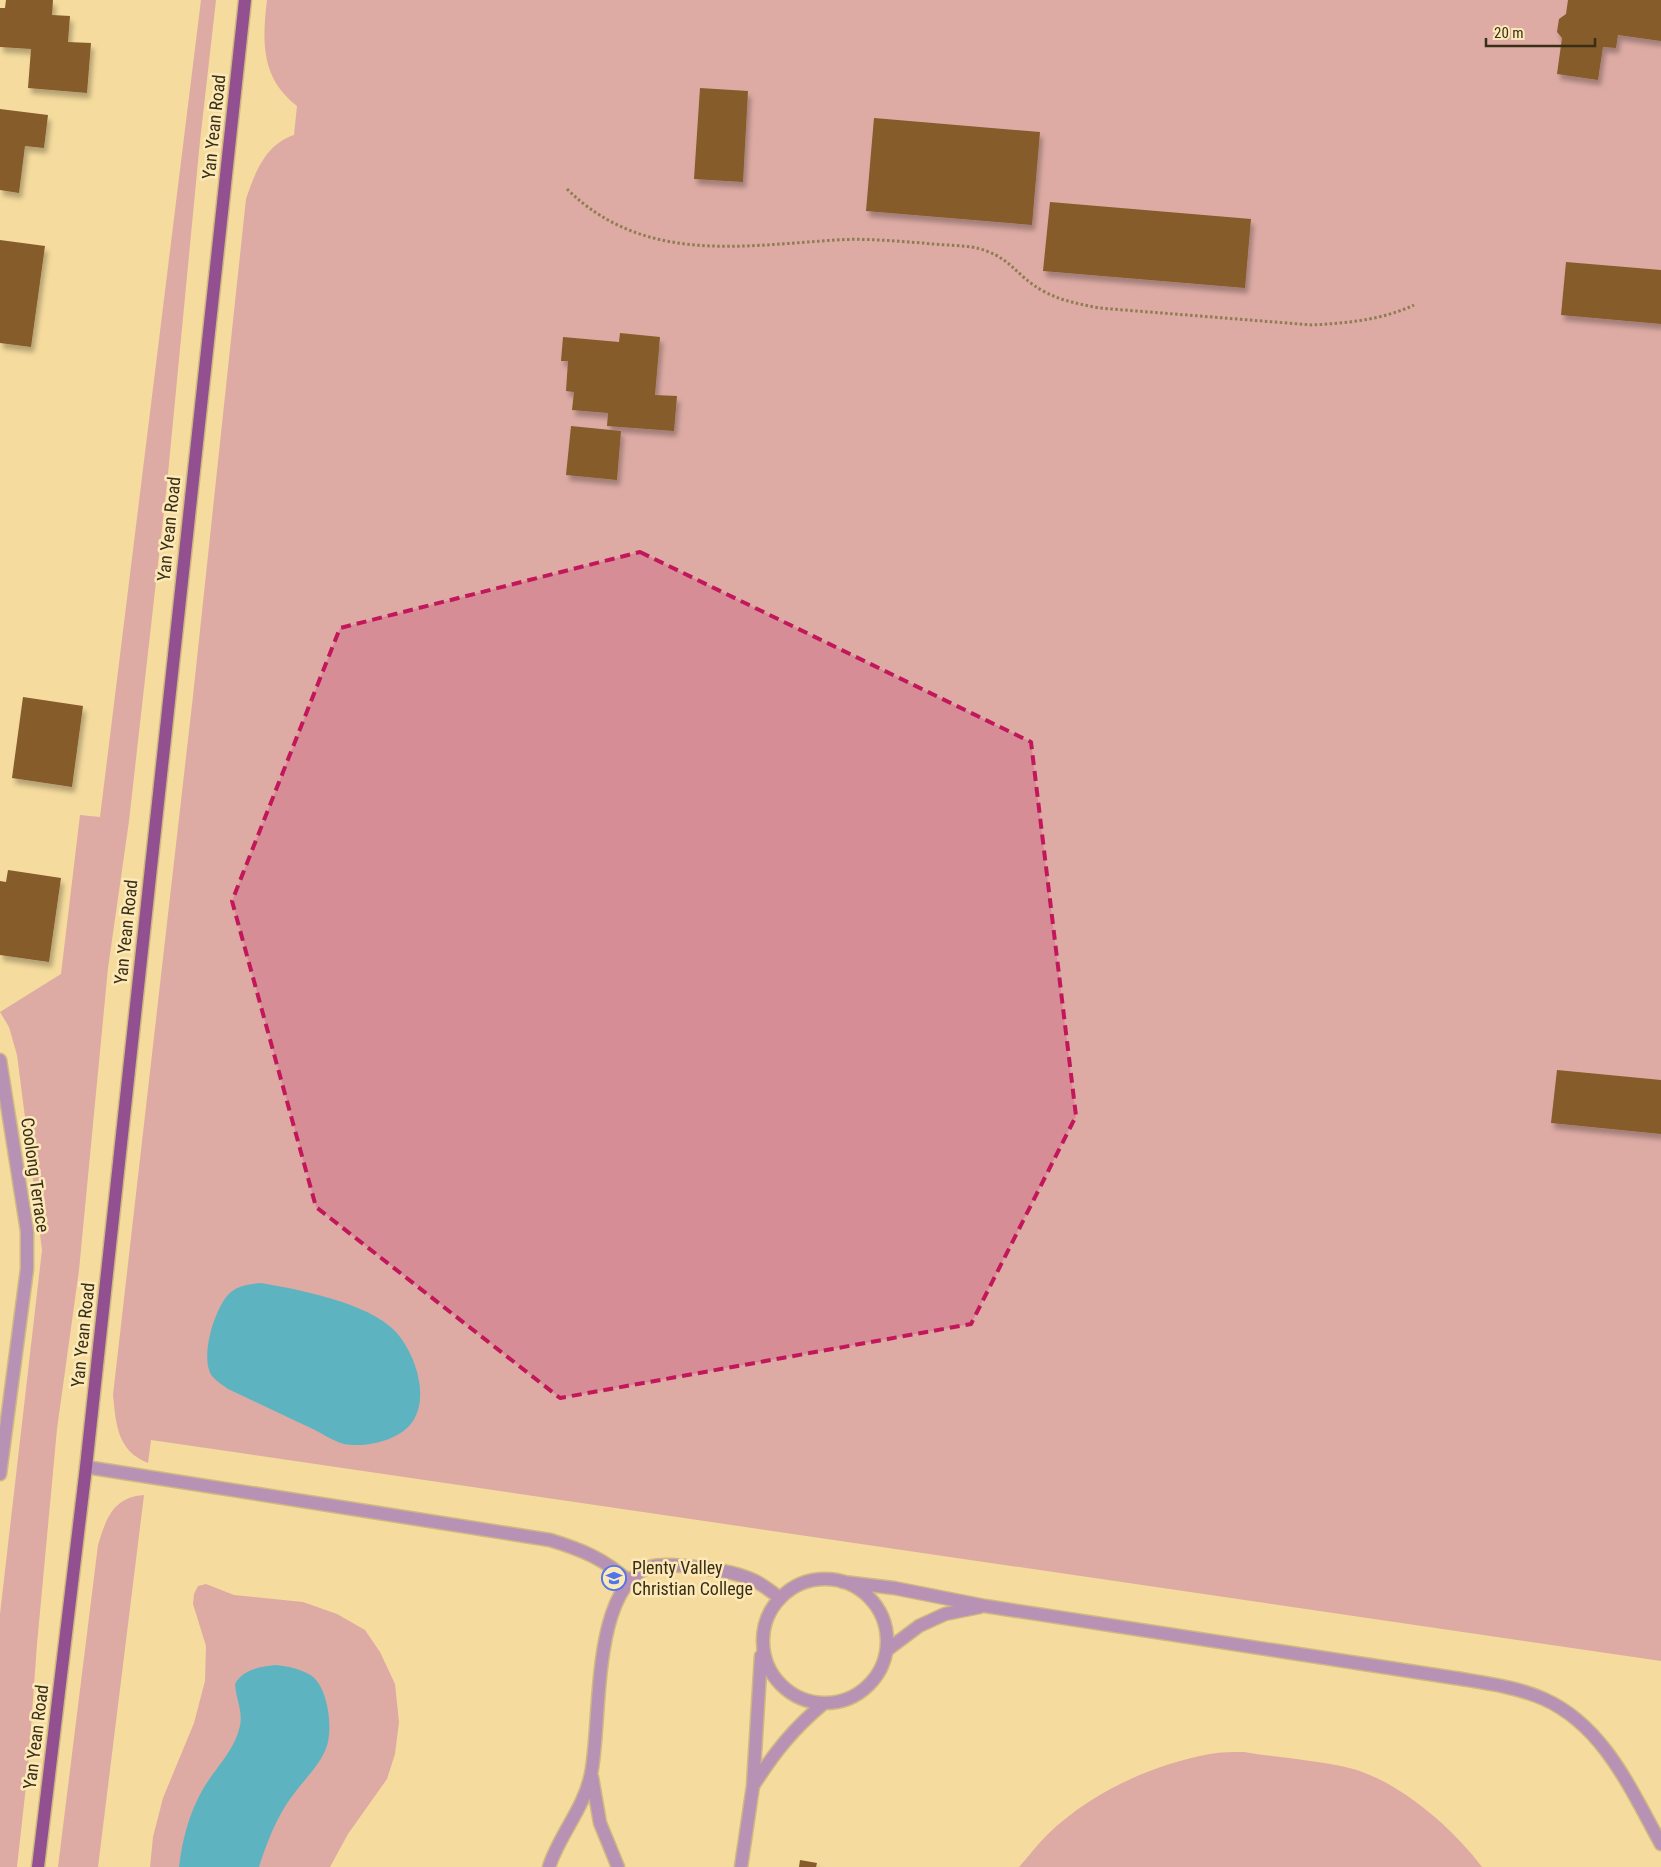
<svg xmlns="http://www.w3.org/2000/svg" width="1661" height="1867" viewBox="0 0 1661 1867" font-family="'Roboto Condensed',sans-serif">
<defs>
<filter id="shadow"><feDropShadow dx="3" dy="5.5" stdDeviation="2.5" flood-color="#0004"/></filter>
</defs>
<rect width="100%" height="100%" fill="#f5db9d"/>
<path fill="#ddaba4" d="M 201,0 L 216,0 L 200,141 L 167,484 L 129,821 L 108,968 L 79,1270 L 57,1429 L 37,1644 L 28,1768 L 17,1867 L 0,1867 L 0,1614 L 42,1250 L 17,1055 L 9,1027 L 0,1012 L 61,974 L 80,815 L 100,817 Z
M 267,0 L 1661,0 L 1661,1661 L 151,1440 L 148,1463 C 117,1451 116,1424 113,1395 L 193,696 L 246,199 C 255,172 266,144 294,135 L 297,106 C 261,78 262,43 267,0 Z
M 144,1495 L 98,1867 L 58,1867 L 98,1545 C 106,1519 113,1497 144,1495 Z
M 206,1584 L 234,1595 L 303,1602 L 337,1614 L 365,1630 L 380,1652 L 395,1684 L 399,1722 L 395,1754 L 387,1779 L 348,1834 L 330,1867 L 150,1867 L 153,1837 L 163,1798 L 194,1723 L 205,1681 L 206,1646 L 193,1604 L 194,1594 L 198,1586 Z
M 1244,1752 C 1279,1758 1319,1760 1353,1769 C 1400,1782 1454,1829 1482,1867 L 1019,1867 C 1028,1857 1037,1845 1047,1835 C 1090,1793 1151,1765 1210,1754 C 1221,1752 1233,1752 1244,1752 Z"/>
<path fill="#5db4c0" d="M 261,1283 C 297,1289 369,1303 395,1331 C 414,1351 430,1395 413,1421 C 400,1441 365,1448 344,1444 C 333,1441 323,1434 313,1429 C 285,1416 256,1402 228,1389 C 223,1385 216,1381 212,1376 C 199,1359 215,1305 231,1292 C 240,1285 250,1284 261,1283 Z
M 275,1665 C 288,1666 301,1669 312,1676 C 329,1689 334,1733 325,1751 C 317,1768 304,1780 293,1795 C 277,1816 267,1842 259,1867 L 179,1867 C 182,1841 189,1813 203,1789 C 215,1768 234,1752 240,1726 C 243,1711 236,1699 235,1684 C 243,1669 260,1667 275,1665 Z"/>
<path fill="#855c2c" filter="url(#shadow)" d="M 6,0 L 53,0 L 52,15 L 70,16 L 68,42 L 91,43 L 87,93 L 28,88 L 31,49 L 0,47 L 0,8 L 5,8 Z
M 1568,0 L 1661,0 L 1661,41 L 1618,35 L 1616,48 L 1603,47 L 1598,80 L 1557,74 L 1562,38 L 1557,32 L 1559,19 L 1566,14 Z
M 700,88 L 748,91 L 743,182 L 694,179 Z
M 0,109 L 48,115 L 44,148 L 25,146 L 19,193 L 0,190 Z
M 874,118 L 1040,132 L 1032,225 L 866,211 Z
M 1050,202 L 1251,219 L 1245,288 L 1043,271 Z
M 0,240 L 45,246 L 31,347 L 0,343 Z
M 1566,262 L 1661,270 L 1661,324 L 1561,315 Z
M 620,333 L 660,337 L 655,395 L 677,396 L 674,431 L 607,426 L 608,413 L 572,410 L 574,392 L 566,391 L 568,361 L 561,361 L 563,337 L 619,342 Z
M 571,426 L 621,431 L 617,480 L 566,475 Z
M 23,697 L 83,706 L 72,787 L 12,778 Z
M 8,870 L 61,878 L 49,962 L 0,955 L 0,881 L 6,882 Z
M 1557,1070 L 1661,1080 L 1661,1134 L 1551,1123 Z
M 800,1860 L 817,1863 L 816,1867 L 799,1867 Z"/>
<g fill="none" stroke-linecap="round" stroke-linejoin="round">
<defs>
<path id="minor" d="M 0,1060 L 27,1231 L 27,1269 L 0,1474
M 86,1467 L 550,1540 C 583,1550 604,1559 630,1582
M763 1641a62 62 0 1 1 124 0a62 62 0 1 1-124 0Z
M 843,1582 L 894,1588 L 985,1606 L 1455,1678 C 1485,1683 1517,1687 1544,1699 C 1604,1726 1631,1790 1661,1844
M 887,1650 L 919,1626 L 945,1614 L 980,1607
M 592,1777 L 600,1823 L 618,1867
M 753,1786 C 774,1753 793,1729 823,1704
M 549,1867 C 559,1835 584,1809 591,1774 C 602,1723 590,1588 650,1567 C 660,1564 674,1565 684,1566 C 707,1568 734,1571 755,1581 C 763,1585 772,1592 780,1598
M 741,1867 L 753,1786 L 761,1656"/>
<path id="major" d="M 38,1867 L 86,1467 L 245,0"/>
</defs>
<use href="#minor" stroke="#cfb982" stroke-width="15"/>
<use href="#major" stroke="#cfb982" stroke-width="15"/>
<path stroke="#8e7d53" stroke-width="3" stroke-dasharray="2.5 2.5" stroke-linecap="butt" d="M 567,189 C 643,264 740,246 836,240 C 865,238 894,241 923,243 C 939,245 956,245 972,247 C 1012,255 1014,276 1045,292 C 1062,301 1080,304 1099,308 L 1312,325 C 1347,323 1382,320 1414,305"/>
<use href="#minor" stroke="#b792b5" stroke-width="12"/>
<use href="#major" stroke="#925091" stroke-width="12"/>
</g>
<path fill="#c2185b" fill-opacity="0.2" stroke="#c2185b" stroke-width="4" stroke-dasharray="10 6" stroke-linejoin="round" d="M 640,552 L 1031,742 L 1076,1116 L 971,1324 L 560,1398 L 316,1207 L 232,901 L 340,628 Z"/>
<defs>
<symbol id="school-ring" viewBox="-11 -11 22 22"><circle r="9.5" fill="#fde9b8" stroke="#5175ea" stroke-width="1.5"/><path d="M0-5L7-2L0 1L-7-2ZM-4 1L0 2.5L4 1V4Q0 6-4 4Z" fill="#5175ea"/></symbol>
</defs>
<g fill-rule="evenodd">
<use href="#school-ring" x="600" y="1564" width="28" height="28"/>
</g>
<g text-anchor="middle" stroke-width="5" stroke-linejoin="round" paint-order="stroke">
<g font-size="18" fill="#392f16" stroke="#fde9b8">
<text transform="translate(214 127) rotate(-84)" y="6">Yan Yean Road</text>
<text transform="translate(169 529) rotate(-84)" y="6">Yan Yean Road</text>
<text transform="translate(126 932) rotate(-84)" y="6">Yan Yean Road</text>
<text transform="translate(35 1175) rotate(82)" y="6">Coolong Terrace</text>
<text transform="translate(83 1335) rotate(-84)" y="6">Yan Yean Road</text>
<text transform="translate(36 1737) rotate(-83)" y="6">Yan Yean Road</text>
</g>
<g font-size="18" fill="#392f16" stroke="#fde9b8" text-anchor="start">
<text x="632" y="1574">Plenty Valley<tspan x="632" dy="21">Christian College</tspan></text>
</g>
</g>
<path d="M1486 38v8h109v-8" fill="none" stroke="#392f16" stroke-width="2.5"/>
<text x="1494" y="38" font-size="15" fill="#392f16" stroke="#fde9b8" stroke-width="4" paint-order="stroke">20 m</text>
</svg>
